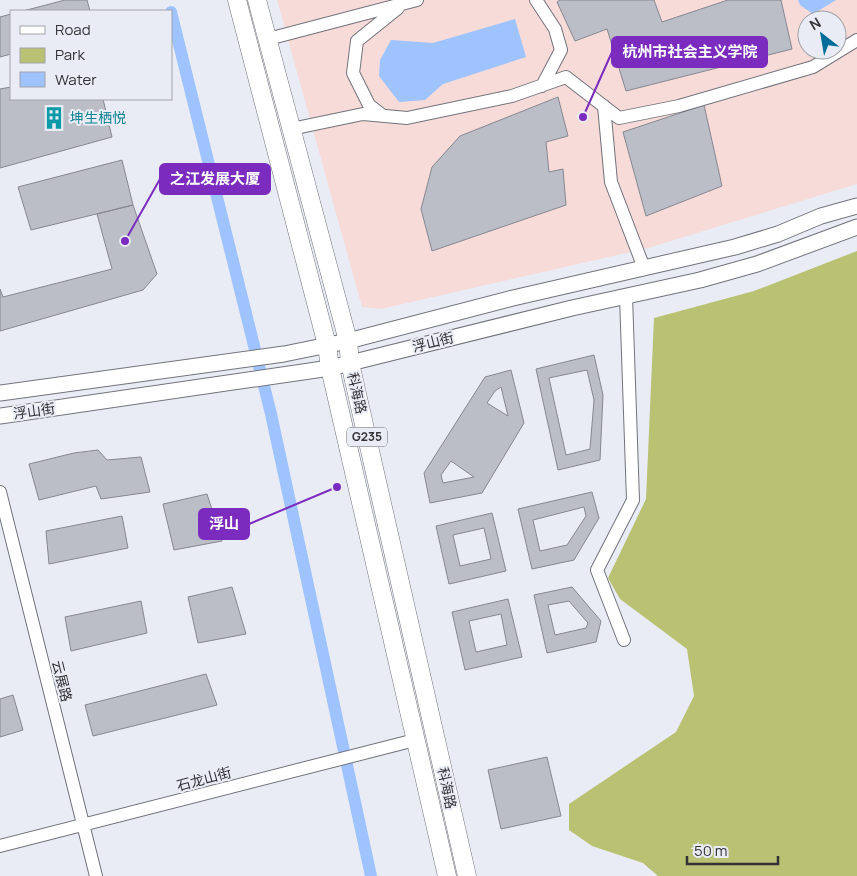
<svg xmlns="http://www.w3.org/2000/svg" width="857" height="876" viewBox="0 0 857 876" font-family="Manrope,'Noto Sans SC',sans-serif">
<rect width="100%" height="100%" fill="#eaecf5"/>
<path fill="#f6dbd8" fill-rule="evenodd" d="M 277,0 L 857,0 L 857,184 L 648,248 L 381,309 L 362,307 ZM 807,20 L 837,20 L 837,50 L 807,50 Z"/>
<path fill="#b9c173" d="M 857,251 L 857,876 L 658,876 L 643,863 L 592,846 L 569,830 L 569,804 L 676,732 L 694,696 L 687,649 L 620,599 L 608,578 L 646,499 L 654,318 L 754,291 Z"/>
<path fill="#9ec3ff" d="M 798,0 L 836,0 L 813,14 L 800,5 Z
M 515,19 L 526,57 L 443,84 L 425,100 L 399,102 L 379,76 L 380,60 L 391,40 L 433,43 Z"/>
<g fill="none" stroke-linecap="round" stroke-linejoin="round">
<path stroke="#9ec3ff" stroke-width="12" d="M 171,12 L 271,414 L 371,876"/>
</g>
<path fill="#bcbec7" stroke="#868790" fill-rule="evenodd" d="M 65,0 L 87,0 L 90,11 L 23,11 Z
M 560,0 L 654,0 L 662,22 L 728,0 L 781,0 L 792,49 L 626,91 L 607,29 L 575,41 L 557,2 Z
M 11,14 L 11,54 L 0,57 L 0,17 Z
M 11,87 L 11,99 L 103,99 L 112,137 L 0,168 L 0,89 Z
M 558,97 L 568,136 L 546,142 L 549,172 L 563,169 L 566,205 L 432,251 L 421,209 L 432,167 L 460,136 Z
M 704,105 L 722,186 L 646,216 L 623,132 Z
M 122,160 L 133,205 L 31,230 L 18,187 Z
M 133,205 L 157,274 L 143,290 L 0,331 L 0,289 L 3,297 L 112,269 L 97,214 Z
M 594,355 L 603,395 L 600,460 L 558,470 L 536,369 ZM 587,370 L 594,400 L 590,449 L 566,455 L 549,378 Z
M 511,370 L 524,423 L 482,493 L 430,503 L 424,473 L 485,377 ZM 501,387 L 508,416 L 487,403 L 495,391 ZM 451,461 L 474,477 L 443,483 L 441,475 Z
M 98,450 L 107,460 L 141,457 L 150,492 L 101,499 L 96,486 L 39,500 L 29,464 L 74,453 Z
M 592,492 L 599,518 L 574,560 L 532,569 L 518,509 ZM 584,507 L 586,516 L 567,545 L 540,551 L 533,520 Z
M 207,494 L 222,541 L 174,550 L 163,504 Z
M 492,513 L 506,571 L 449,584 L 436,526 ZM 484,528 L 491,559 L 460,566 L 453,535 Z
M 122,516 L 128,548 L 49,564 L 46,531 Z
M 232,587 L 246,634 L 198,643 L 188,597 Z
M 572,587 L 601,621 L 596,642 L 547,653 L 534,595 ZM 569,601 L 588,623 L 586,628 L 555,635 L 548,605 Z
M 508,599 L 522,657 L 465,670 L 452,612 ZM 501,614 L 507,645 L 476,652 L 469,621 Z
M 141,601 L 147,633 L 71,651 L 65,617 Z
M 206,674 L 217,705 L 93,736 L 85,705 Z
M 13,695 L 23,730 L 0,737 L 0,699 Z
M 547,757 L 561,816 L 501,829 L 488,770 Z"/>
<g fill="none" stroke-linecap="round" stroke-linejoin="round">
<defs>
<path id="minor" d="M 536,0 L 555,29 L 561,50 L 542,86
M 268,39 L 417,0
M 604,106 L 611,182 L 644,268
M 382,115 L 369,105 L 353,73 L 357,41 L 398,8
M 291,129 L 363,114 L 407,118 L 512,96 L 566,77 L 619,118 L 679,106 L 813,67 L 857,40
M 0,492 L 96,876
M 624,640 L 597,570 L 633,500 L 626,296
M 0,846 L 415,740"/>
<path id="major" d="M 0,393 L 284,354 L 348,341 L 513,298 L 735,247 L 778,234 L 821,216 L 857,206
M 0,416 L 330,368 L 572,308 L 700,280 L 757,264 L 857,227"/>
<path id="highway" d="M 237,0 L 327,345 L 330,368 L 447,876
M 257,0 L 348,341 L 350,363 L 467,876"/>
</defs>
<use href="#minor" stroke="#72737c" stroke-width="14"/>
<use href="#major" stroke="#72737c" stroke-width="17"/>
<use href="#highway" stroke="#72737c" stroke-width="19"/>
<use href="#minor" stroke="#fff" stroke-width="12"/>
<use href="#major" stroke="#fff" stroke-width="15"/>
<use href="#highway" stroke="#fff" stroke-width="18"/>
</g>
<defs>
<symbol id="building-bare" viewBox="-9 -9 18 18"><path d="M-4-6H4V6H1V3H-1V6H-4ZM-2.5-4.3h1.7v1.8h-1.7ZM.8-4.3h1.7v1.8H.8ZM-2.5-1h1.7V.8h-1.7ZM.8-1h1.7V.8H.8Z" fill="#0f9aa8" stroke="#eaecf5" stroke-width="2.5" paint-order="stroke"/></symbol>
</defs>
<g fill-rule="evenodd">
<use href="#building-bare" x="38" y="102" width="32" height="32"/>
</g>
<g text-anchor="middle" stroke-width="4" stroke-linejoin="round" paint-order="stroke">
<rect fill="#eaecf5" stroke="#6a6a70" stroke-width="1" x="347" y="427.5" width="40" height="19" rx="4"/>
<g font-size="12" font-weight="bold" fill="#333337">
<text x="367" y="441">G235</text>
</g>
<g font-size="14" fill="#0d838f" stroke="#eaecf5" text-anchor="start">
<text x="70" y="123">坤生栖悦</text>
</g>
<g font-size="14" fill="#333337" stroke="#eaecf5">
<text transform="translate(433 342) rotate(-14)" y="5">浮山街</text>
<text transform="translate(357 393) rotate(77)" y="5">科海路</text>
<text transform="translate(34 411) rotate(-8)" y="5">浮山街</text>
<text transform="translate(62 681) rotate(76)" y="5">云展路</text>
<text transform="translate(204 779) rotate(-15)" y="5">石龙山街</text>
<text transform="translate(447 788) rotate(78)" y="5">科海路</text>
</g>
</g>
<path fill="none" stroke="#7b2cbf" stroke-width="2" d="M583 117L612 52M125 241L160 179M337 487L249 524"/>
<g fill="#7b2cbf" stroke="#eaecf5" stroke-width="2">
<circle cx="583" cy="117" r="5"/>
<circle cx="125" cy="241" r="5"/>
<circle cx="337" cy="487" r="5"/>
</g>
<g fill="#7b2cbf" stroke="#7b2cbf" stroke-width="2">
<rect x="612" y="37" width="155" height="30" rx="5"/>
<rect x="160" y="164" width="110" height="30" rx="5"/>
<rect x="199" y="509" width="50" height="30" rx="5"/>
</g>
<g font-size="15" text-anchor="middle" font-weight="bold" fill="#fff">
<text x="690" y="57">杭州市社会主义学院</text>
<text x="215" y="184">之江发展大厦</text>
<text x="224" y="529">浮山</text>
</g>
<rect x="10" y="10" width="162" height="90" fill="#eaecf5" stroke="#a1a2a9"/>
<rect x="20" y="26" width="25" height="8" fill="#ffffff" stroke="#a1a2a9"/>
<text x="55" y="35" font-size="15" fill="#333337">Road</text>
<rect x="20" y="48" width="25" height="15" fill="#b9c173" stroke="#a1a2a9"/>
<text x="55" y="60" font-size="15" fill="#333337">Park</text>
<rect x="20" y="72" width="25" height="15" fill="#9ec3ff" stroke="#a1a2a9"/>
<text x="55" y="85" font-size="15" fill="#333337">Water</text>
<g transform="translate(822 35) rotate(329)"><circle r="24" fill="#eaecf5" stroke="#a1a2a9"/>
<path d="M0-4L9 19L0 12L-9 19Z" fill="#016e9a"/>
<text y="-8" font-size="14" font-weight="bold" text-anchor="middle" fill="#333337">N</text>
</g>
<path d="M687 856v8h91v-8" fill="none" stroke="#333337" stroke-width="2.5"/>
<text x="694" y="856" font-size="15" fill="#333337" stroke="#eaecf5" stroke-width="4" paint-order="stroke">50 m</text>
</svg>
